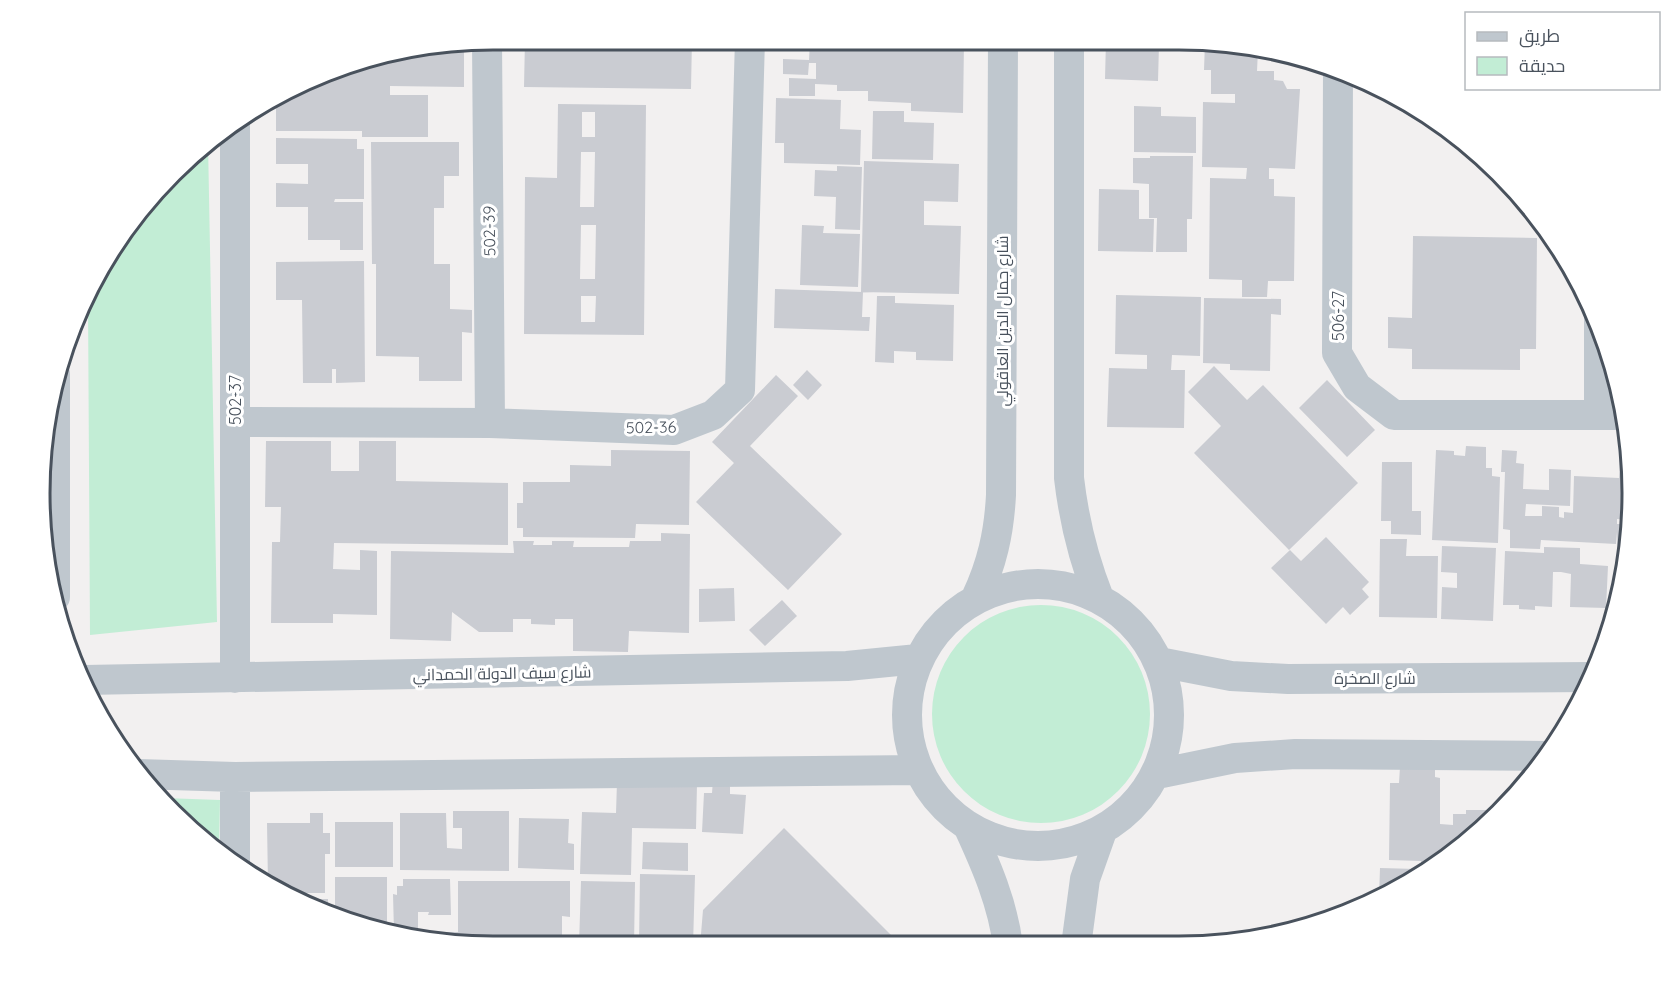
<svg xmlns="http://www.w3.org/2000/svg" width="1672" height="986" viewBox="0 0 1672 986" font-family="Quicksand,Cairo,sans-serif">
<rect width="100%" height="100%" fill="#f2f0f0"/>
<path fill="#c2edd5" d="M 208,142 L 217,622 L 90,635 L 88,301 L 116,240 Z
M932 714a109 109 0 1 1 218 0a109 109 0 1 1-218 0Z
M 164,798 L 220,800 L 219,850 Z"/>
<path fill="#caccd2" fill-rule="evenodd" d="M 525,39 L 692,39 L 691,89 L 524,87 Z
M 810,39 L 928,40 L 928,41 L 964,42 L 963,113 L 911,111 L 911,103 L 868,101 L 868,91 L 837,91 L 837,85 L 815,84 L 815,96 L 789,96 L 789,78 L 816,79 L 816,63 L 809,63 L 808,75 L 783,74 L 783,59 L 809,60 Z
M 1106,40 L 1195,40 L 1195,46 L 1159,45 L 1158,81 L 1105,79 Z
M 1205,42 L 1223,43 L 1258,50 L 1257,71 L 1274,71 L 1274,80 L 1283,81 L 1287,89 L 1300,89 L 1295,169 L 1269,168 L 1269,179 L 1274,179 L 1274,196 L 1295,197 L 1294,281 L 1268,281 L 1267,297 L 1242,297 L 1242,280 L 1209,279 L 1210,178 L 1246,179 L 1247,168 L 1202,167 L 1203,102 L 1235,103 L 1235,94 L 1211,94 L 1211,70 L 1204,70 Z
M 464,44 L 464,87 L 390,86 L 390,95 L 428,95 L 428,137 L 362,137 L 362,131 L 276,131 L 276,101 L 347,63 Z
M 776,98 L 841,100 L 840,129 L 861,130 L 860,165 L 784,163 L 784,143 L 775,143 Z
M 558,104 L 646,105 L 644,335 L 524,334 L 525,177 L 557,178 ZM 582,112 L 595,112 L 595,137 L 582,137 ZM 581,152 L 595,152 L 594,207 L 580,207 ZM 581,225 L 596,225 L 595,279 L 580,279 ZM 581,296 L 596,296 L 595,322 L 581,322 Z
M 1134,106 L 1161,107 L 1161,116 L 1196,117 L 1196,153 L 1134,152 Z
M 873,111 L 904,111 L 904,122 L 934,123 L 933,160 L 872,159 Z
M 276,138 L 357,139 L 357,149 L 364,149 L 364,199 L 335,199 L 334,202 L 363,202 L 363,250 L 340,250 L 340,240 L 308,240 L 308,207 L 276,207 L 276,183 L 308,184 L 308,164 L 276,164 Z
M 371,142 L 459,142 L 459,176 L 444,176 L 444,208 L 434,208 L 434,264 L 450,264 L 450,309 L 472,310 L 472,333 L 462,332 L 462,381 L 419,381 L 419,357 L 376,356 L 376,264 L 372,264 Z
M 1150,156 L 1193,156 L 1192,219 L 1187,219 L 1187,252 L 1156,252 L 1157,218 L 1149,218 L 1149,184 L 1133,183 L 1133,158 L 1150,158 Z
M 864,161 L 959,164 L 958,202 L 924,201 L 924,225 L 961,226 L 959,294 L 861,292 Z
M 837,166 L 862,167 L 860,230 L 835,229 L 836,197 L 814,196 L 815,170 L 837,171 Z
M 1099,189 L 1139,190 L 1139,219 L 1154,219 L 1153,252 L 1098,251 Z
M 802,225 L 824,226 L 823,233 L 860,234 L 858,287 L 800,285 Z
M 1413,236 L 1537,238 L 1536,349 L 1520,349 L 1520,370 L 1412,369 L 1412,349 L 1388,348 L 1388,317 L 1412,318 Z
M 364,261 L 365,382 L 336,383 L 336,369 L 332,369 L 332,383 L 303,383 L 302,300 L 276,300 L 276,262 Z
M 775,289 L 863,292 L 862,317 L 870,317 L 869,331 L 774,328 Z
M 1116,295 L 1201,297 L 1200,356 L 1172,355 L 1171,370 L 1185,370 L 1184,428 L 1107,427 L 1109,368 L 1147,369 L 1147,355 L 1115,354 Z
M 877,296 L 895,296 L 895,303 L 954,305 L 953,361 L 916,360 L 916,352 L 894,351 L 894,363 L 875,362 Z
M 1204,298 L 1281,299 L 1281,315 L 1271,314 L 1270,371 L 1230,370 L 1230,364 L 1203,363 Z
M 1214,366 L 1247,400 L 1263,385 L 1358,483 L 1289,550 L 1194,453 L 1221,426 L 1188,392 Z
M 807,370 L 822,385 L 808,400 L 793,385 Z
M 776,375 L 798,396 L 750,446 L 842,534 L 788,590 L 696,502 L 734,463 L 712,442 Z
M 1327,380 L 1375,430 L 1347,457 L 1299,408 Z
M 266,441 L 331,441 L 331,471 L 359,471 L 359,441 L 396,441 L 396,481 L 508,483 L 508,545 L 334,543 L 333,569 L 360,570 L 360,550 L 377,551 L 377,615 L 333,614 L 333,623 L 271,623 L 272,542 L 280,542 L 281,507 L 265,507 Z
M 1466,446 L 1486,447 L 1486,468 L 1492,468 L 1492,476 L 1500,477 L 1498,543 L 1432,540 L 1436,450 L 1454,451 L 1454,455 L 1465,456 Z
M 611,450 L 690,451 L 689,525 L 636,524 L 635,538 L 523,537 L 523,528 L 517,528 L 517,503 L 523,503 L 523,482 L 570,482 L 570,465 L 611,466 Z
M 1502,450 L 1517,451 L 1516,463 L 1524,464 L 1523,489 L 1549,490 L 1549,469 L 1571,470 L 1570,506 L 1526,504 L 1525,516 L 1542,516 L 1542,506 L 1559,507 L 1559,517 L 1564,518 L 1564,512 L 1573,513 L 1574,476 L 1619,478 L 1620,455 L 1629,456 L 1633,493 L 1630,520 L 1617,519 L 1617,524 L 1630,524 L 1624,581 L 1618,601 L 1617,532 L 1616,544 L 1541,540 L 1540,549 L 1510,548 L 1510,530 L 1503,529 L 1505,472 L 1501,472 Z
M 1382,462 L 1412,462 L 1412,511 L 1421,511 L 1421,535 L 1391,534 L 1391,521 L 1381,521 Z
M 661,533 L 690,534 L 689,633 L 629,631 L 628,652 L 573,651 L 573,619 L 555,619 L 555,625 L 531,624 L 531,619 L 513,619 L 513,632 L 479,632 L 452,612 L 451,641 L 390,639 L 391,551 L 514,553 L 513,541 L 534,541 L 533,545 L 552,545 L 552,541 L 574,541 L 573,547 L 629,547 L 630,541 L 661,541 Z
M 1326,537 L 1369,582 L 1362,589 L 1369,597 L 1350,615 L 1343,607 L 1326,624 L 1271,568 L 1290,550 L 1301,561 Z
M 1380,539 L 1407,539 L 1406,556 L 1438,556 L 1437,618 L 1379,617 Z
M 1442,546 L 1496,548 L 1493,621 L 1441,619 L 1442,587 L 1457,588 L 1457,573 L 1441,572 Z
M 1544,547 L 1580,548 L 1580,564 L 1608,566 L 1606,608 L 1570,607 L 1571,574 L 1561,572 L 1553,572 L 1552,607 L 1535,606 L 1535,610 L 1519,609 L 1519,605 L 1503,605 L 1505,551 L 1544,553 Z
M 734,588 L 735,621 L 699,622 L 699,589 Z
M 782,600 L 797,616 L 765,646 L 749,630 Z
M 1400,767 L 1435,768 L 1435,777 L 1440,778 L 1440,824 L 1453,825 L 1453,814 L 1466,814 L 1466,810 L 1500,810 L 1500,800 L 1512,800 L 1500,814 L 1433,865 L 1421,865 L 1421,861 L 1389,860 L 1390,783 L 1399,783 Z
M 713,780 L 730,781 L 730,794 L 746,795 L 743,834 L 702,832 L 704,793 L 712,793 Z
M 617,782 L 697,784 L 696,829 L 632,828 L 631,875 L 580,874 L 582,812 L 616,813 Z
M 453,811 L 509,811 L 509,871 L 400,870 L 400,813 L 446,813 L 447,848 L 462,849 L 462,828 L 453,828 Z
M 310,813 L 323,813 L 323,833 L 330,833 L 330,854 L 325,854 L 325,893 L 286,893 L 268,884 L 267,823 L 310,823 Z
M 519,818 L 569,819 L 568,843 L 574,844 L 574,870 L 518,868 Z
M 335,822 L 393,822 L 393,867 L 335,867 Z
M 784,828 L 902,946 L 700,946 L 703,910 Z
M 643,842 L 688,843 L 688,871 L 642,869 Z
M 1380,868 L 1417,869 L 1417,873 L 1423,873 L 1406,886 L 1379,898 Z
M 640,874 L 695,875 L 693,946 L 639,946 Z
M 335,877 L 387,877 L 387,931 L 347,923 L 335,917 Z
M 403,879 L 450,879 L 451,915 L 428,915 L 429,912 L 418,912 L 418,934 L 430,934 L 430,932 L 458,932 L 458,881 L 570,881 L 570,917 L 562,916 L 562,946 L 512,946 L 511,939 L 473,939 L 473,946 L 463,946 L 394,932 L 393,894 L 397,895 L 397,886 L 403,886 Z
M 581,881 L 635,882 L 634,946 L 579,946 Z
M 298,899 L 328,899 L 328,914 Z"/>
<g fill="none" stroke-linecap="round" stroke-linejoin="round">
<path stroke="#bfc7ce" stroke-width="30" d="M 487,40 L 490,423
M 1069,40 L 1069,478 C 1074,521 1083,558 1099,598
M 1338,70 L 1337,353 L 1357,387 L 1394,415 L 1625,415
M 235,123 L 235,678
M 1599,320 L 1599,415
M 235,422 L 490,423 L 674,430 L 713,415 L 740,390 L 750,39
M907 715a131 131 0 1 1 262 0a131 131 0 1 1-262 0Z
M 55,597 L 55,374
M 976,598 C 992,564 999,533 1001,495 L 1003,40
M 1159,662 L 1231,676 L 1288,679 L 1593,677
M 85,680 L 847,666 L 918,659
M 138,774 L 235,777 L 919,770
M 1157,774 L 1235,758 L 1295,754 L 1547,756
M 235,777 L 235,865
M 968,826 C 986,865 1003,904 1008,946
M 1076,946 L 1085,879 L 1102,831"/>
</g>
<g text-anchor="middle" stroke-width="6" stroke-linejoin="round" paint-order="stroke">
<g font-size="16" fill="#49525d" stroke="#fff">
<text transform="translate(489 231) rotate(-91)" y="6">502-39</text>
<text transform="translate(1338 316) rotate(-90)" y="6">506-27</text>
<text transform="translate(1002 321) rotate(-90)" y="6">شارع جمال الدين العاقولي</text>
<text transform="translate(235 400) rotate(-90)" y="6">502-37</text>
<text transform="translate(651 427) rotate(-1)" y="6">502-36</text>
<text transform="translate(502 673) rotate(-1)" y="6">شارع سيف الدولة الحمداني</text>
<text x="1375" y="684">شارع الصخرة</text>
</g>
</g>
<path d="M0 0H1672V986H0ZM493 50H1179A443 443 0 0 1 1622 493V493A443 443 0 0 1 1179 936H493A443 443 0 0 1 50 493V493A443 443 0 0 1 493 50Z" fill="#fff" fill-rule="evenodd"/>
<path fill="none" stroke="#49525d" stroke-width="3" d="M493 50H1179A443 443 0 0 1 1622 493V493A443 443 0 0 1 1179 936H493A443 443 0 0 1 50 493V493A443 443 0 0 1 493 50Z"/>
<rect x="1465" y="12" width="195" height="78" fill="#ffffff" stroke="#b6babe" stroke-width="1.5"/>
<rect x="1477" y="32" width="30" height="9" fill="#bfc7ce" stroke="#b6babe" stroke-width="1.5"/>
<text x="1519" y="42" font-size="18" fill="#49525d">طريق</text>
<rect x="1477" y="57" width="30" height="18" fill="#c2edd5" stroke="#b6babe" stroke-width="1.5"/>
<text x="1519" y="72" font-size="18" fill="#49525d">حديقة</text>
</svg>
